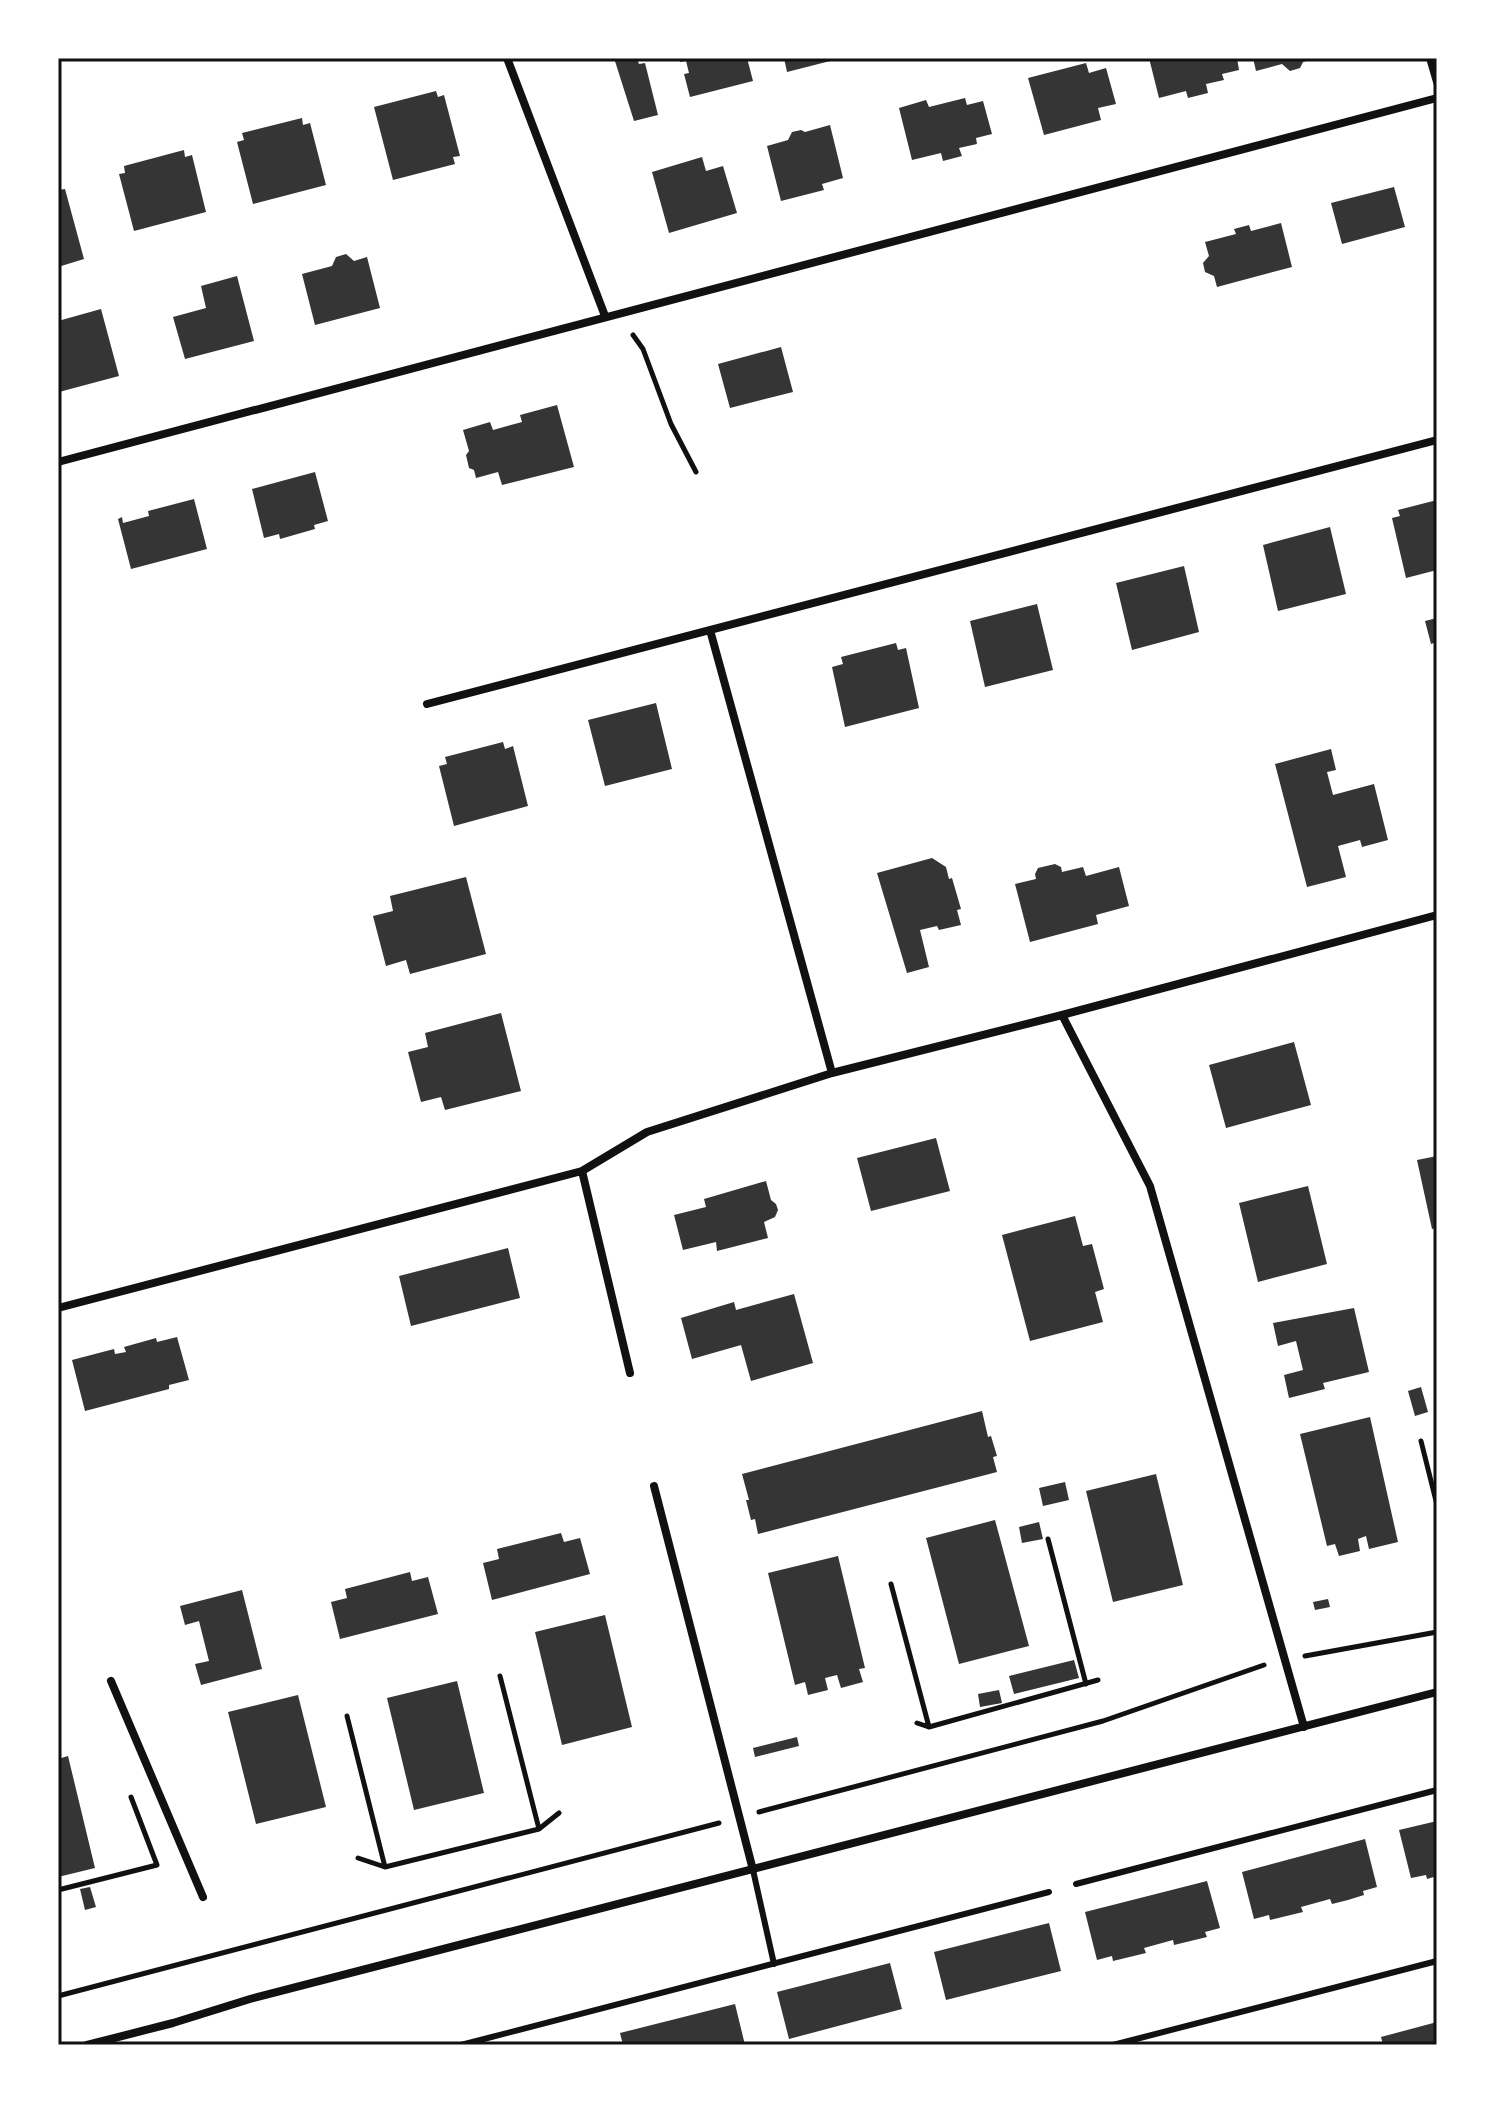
<svg xmlns="http://www.w3.org/2000/svg" width="1495" height="2103" viewBox="0 0 1495 2103" font-family="'Open Sans',sans-serif">
<rect width="100%" height="100%" fill="#fff"/>
<path fill="#353535" d="M 614,58 L 637,58 L 639,64 L 645,63 L 658,115 L 634,121 Z
M 679,58 L 747,58 L 753,81 L 690,97 L 684,74 L 689,73 L 686,61 L 680,62 Z
M 784,58 L 838,58 L 838,59 L 787,72 Z
M 1149,58 L 1237,58 L 1239,70 L 1222,74 L 1224,80 L 1206,84 L 1208,93 L 1188,98 L 1186,91 L 1159,98 Z
M 1253,58 L 1313,58 L 1313,59 L 1303,62 L 1300,68 L 1290,71 L 1282,64 L 1256,71 Z
M 1086,63 L 1089,73 L 1106,68 L 1116,104 L 1098,108 L 1101,120 L 1044,135 L 1028,78 Z
M 436,91 L 438,97 L 444,95 L 460,156 L 453,157 L 455,164 L 393,180 L 374,107 Z
M 965,98 L 967,105 L 983,101 L 992,134 L 976,138 L 977,144 L 959,148 L 962,156 L 943,161 L 941,153 L 912,160 L 899,108 L 926,100 L 929,107 Z
M 302,118 L 303,125 L 310,123 L 326,185 L 253,204 L 237,142 L 244,140 L 242,133 Z
M 830,125 L 843,178 L 822,184 L 824,190 L 781,201 L 767,146 L 788,140 L 792,132 L 801,130 L 805,132 Z
M 184,150 L 185,157 L 192,155 L 206,212 L 134,231 L 119,174 L 125,173 L 124,166 Z
M 702,157 L 706,171 L 723,166 L 737,213 L 669,233 L 652,172 Z
M 1394,187 L 1405,227 L 1342,244 L 1331,203 Z
M 65,189 L 84,259 L 58,267 L 58,190 Z
M 1281,223 L 1292,267 L 1217,287 L 1214,276 L 1205,272 L 1203,263 L 1209,256 L 1205,242 L 1236,234 L 1234,229 L 1249,225 L 1251,231 Z
M 346,254 L 354,261 L 367,257 L 380,308 L 315,325 L 302,274 L 332,266 L 336,257 Z
M 237,276 L 254,341 L 185,359 L 173,317 L 206,308 L 201,286 Z
M 101,309 L 119,376 L 59,392 L 58,321 Z
M 781,347 L 793,392 L 730,408 L 718,364 Z
M 557,405 L 574,467 L 502,485 L 498,472 L 476,478 L 474,470 L 469,468 L 466,455 L 469,451 L 463,430 L 490,422 L 493,430 L 522,422 L 520,415 Z
M 315,472 L 328,521 L 314,525 L 315,529 L 280,539 L 279,534 L 264,538 L 252,489 Z
M 194,499 L 207,549 L 131,569 L 118,519 L 122,517 L 123,523 L 149,516 L 148,511 Z
M 1437,500 L 1437,570 L 1406,578 L 1392,518 L 1400,516 L 1398,510 Z
M 1330,527 L 1346,594 L 1278,611 L 1263,545 Z
M 1184,566 L 1199,632 L 1132,650 L 1116,583 Z
M 1037,604 L 1053,670 L 985,687 L 970,621 Z
M 1437,618 L 1437,642 L 1431,644 L 1425,621 Z
M 896,643 L 898,650 L 906,648 L 919,708 L 845,727 L 832,667 L 843,664 L 841,657 Z
M 656,703 L 672,769 L 605,786 L 588,720 Z
M 503,742 L 505,749 L 513,746 L 528,806 L 454,826 L 439,766 L 447,764 L 445,757 Z
M 1331,749 L 1336,770 L 1327,772 L 1333,795 L 1374,784 L 1388,840 L 1362,847 L 1360,840 L 1338,846 L 1346,877 L 1307,887 L 1275,764 Z
M 932,858 L 946,867 L 949,879 L 952,878 L 961,909 L 957,910 L 961,925 L 939,930 L 937,926 L 920,930 L 929,967 L 907,973 L 877,873 Z
M 1055,864 L 1061,867 L 1062,872 L 1083,867 L 1086,876 L 1119,867 L 1129,906 L 1096,915 L 1098,924 L 1030,942 L 1015,884 L 1036,879 L 1035,874 L 1038,868 Z
M 466,877 L 486,954 L 410,974 L 406,960 L 386,966 L 373,916 L 393,911 L 390,896 Z
M 501,1013 L 521,1091 L 445,1110 L 441,1097 L 421,1102 L 408,1052 L 428,1047 L 425,1033 Z
M 1294,1042 L 1311,1105 L 1226,1128 L 1209,1065 Z
M 936,1138 L 950,1191 L 871,1211 L 857,1158 Z
M 1437,1156 L 1437,1228 L 1432,1229 L 1417,1160 Z
M 766,1181 L 771,1200 L 776,1204 L 778,1210 L 775,1217 L 764,1222 L 768,1238 L 717,1251 L 716,1242 L 683,1250 L 674,1215 L 706,1207 L 704,1199 Z
M 1308,1186 L 1327,1264 L 1258,1282 L 1239,1203 Z
M 1075,1216 L 1083,1246 L 1092,1244 L 1104,1289 L 1095,1292 L 1103,1322 L 1030,1341 L 1002,1235 Z
M 508,1248 L 520,1298 L 411,1326 L 399,1276 Z
M 794,1294 L 813,1363 L 751,1381 L 741,1345 L 692,1359 L 681,1318 L 734,1302 L 736,1310 Z
M 1354,1308 L 1369,1372 L 1323,1383 L 1325,1389 L 1289,1398 L 1284,1375 L 1303,1370 L 1296,1341 L 1278,1346 L 1273,1323 Z
M 177,1337 L 189,1380 L 169,1385 L 169,1389 L 85,1411 L 72,1360 L 114,1349 L 115,1354 L 126,1352 L 124,1347 L 156,1338 L 157,1342 Z
M 1421,1387 L 1428,1412 L 1415,1416 L 1408,1391 Z
M 982,1411 L 988,1437 L 991,1436 L 997,1456 L 993,1457 L 997,1472 L 758,1534 L 755,1519 L 751,1520 L 746,1500 L 749,1500 L 742,1474 Z
M 1370,1417 L 1398,1542 L 1369,1549 L 1366,1536 L 1358,1539 L 1360,1551 L 1339,1556 L 1335,1544 L 1327,1546 L 1300,1434 Z
M 1156,1474 L 1183,1585 L 1113,1602 L 1086,1491 Z
M 1065,1482 L 1069,1500 L 1043,1506 L 1039,1488 Z
M 995,1520 L 1029,1646 L 959,1664 L 926,1538 Z
M 1039,1522 L 1043,1539 L 1022,1543 L 1019,1527 Z
M 561,1533 L 564,1542 L 580,1538 L 590,1574 L 492,1600 L 483,1563 L 499,1559 L 497,1549 Z
M 838,1556 L 865,1668 L 859,1669 L 863,1682 L 841,1688 L 837,1675 L 825,1678 L 828,1690 L 808,1695 L 805,1682 L 795,1685 L 768,1573 Z
M 410,1572 L 412,1581 L 428,1577 L 438,1614 L 340,1639 L 331,1602 L 347,1598 L 345,1589 Z
M 242,1590 L 262,1669 L 201,1685 L 195,1664 L 209,1661 L 199,1621 L 185,1625 L 180,1606 Z
M 1328,1599 L 1330,1607 L 1315,1610 L 1313,1602 Z
M 605,1615 L 632,1727 L 562,1745 L 535,1632 Z
M 1074,1660 L 1079,1678 L 1014,1694 L 1009,1676 Z
M 457,1681 L 484,1793 L 414,1810 L 387,1698 Z
M 999,1690 L 1002,1703 L 980,1707 L 978,1694 Z
M 298,1695 L 326,1807 L 256,1824 L 228,1712 Z
M 797,1737 L 799,1746 L 755,1757 L 753,1748 Z
M 68,1756 L 95,1868 L 58,1877 L 58,1759 Z
M 1437,1821 L 1437,1876 L 1427,1879 L 1426,1875 L 1411,1878 L 1399,1830 Z
M 1365,1839 L 1377,1887 L 1363,1891 L 1364,1895 L 1348,1900 L 1332,1904 L 1330,1899 L 1301,1907 L 1303,1912 L 1270,1920 L 1269,1915 L 1254,1919 L 1242,1872 Z
M 1207,1881 L 1220,1928 L 1205,1932 L 1207,1937 L 1174,1945 L 1173,1940 L 1144,1948 L 1146,1953 L 1113,1961 L 1112,1956 L 1097,1960 L 1085,1912 Z
M 90,1887 L 96,1907 L 85,1910 L 80,1889 Z
M 1049,1923 L 1061,1971 L 946,2000 L 934,1952 Z
M 890,1963 L 902,2009 L 789,2039 L 777,1992 Z
M 735,2004 L 745,2045 L 623,2045 L 620,2033 Z
M 1437,2022 L 1437,2045 L 1383,2045 L 1381,2037 Z"/>
<g fill="none" stroke-linecap="round" stroke-linejoin="round">
<path stroke="#111" stroke-width="5" d="M 633,335 L 643,349 L 671,424 L 696,472
M 1421,1441 L 1437,1505
M 1048,1539 L 1086,1684
M 891,1584 L 929,1727
M 1305,1656 L 1437,1632
M 500,1676 L 539,1829
M 347,1716 L 385,1867
M 917,1723 L 929,1727 L 1098,1680
M 759,1812 L 1103,1721 L 1264,1665
M 358,1858 L 385,1867 L 539,1829 L 559,1813
M 58,1890 L 157,1865 L 131,1797
M 58,1996 L 719,1823"/>
<path stroke="#111" stroke-width="6" d="M 753,1870 L 774,1964
M 1076,1884 L 1437,1790
M 461,2045 L 1049,1892
M 1113,2045 L 1437,1961"/>
<path stroke="#111" stroke-width="8" d="M 507,58 L 605,316
M 1430,58 L 1437,82
M 58,462 L 1437,98
M 710,630 L 832,1073
M 427,704 L 1437,440
M 1062,1015 L 1150,1186 L 1304,1727
M 582,1171 L 630,1373
M 58,1308 L 582,1171 L 647,1132 L 832,1073 L 1062,1015 L 1437,915
M 654,1486 L 753,1870
M 111,1681 L 203,1897
M 87,2045 L 173,2023 L 250,1999 L 1437,1692"/>
</g>
<rect width="1495" height="2103" fill="none" stroke="#ffffff" stroke-width="120"/>
<rect x="60" y="60" width="1375" height="1983" fill="none" stroke="#111" stroke-width="3"/>
</svg>
